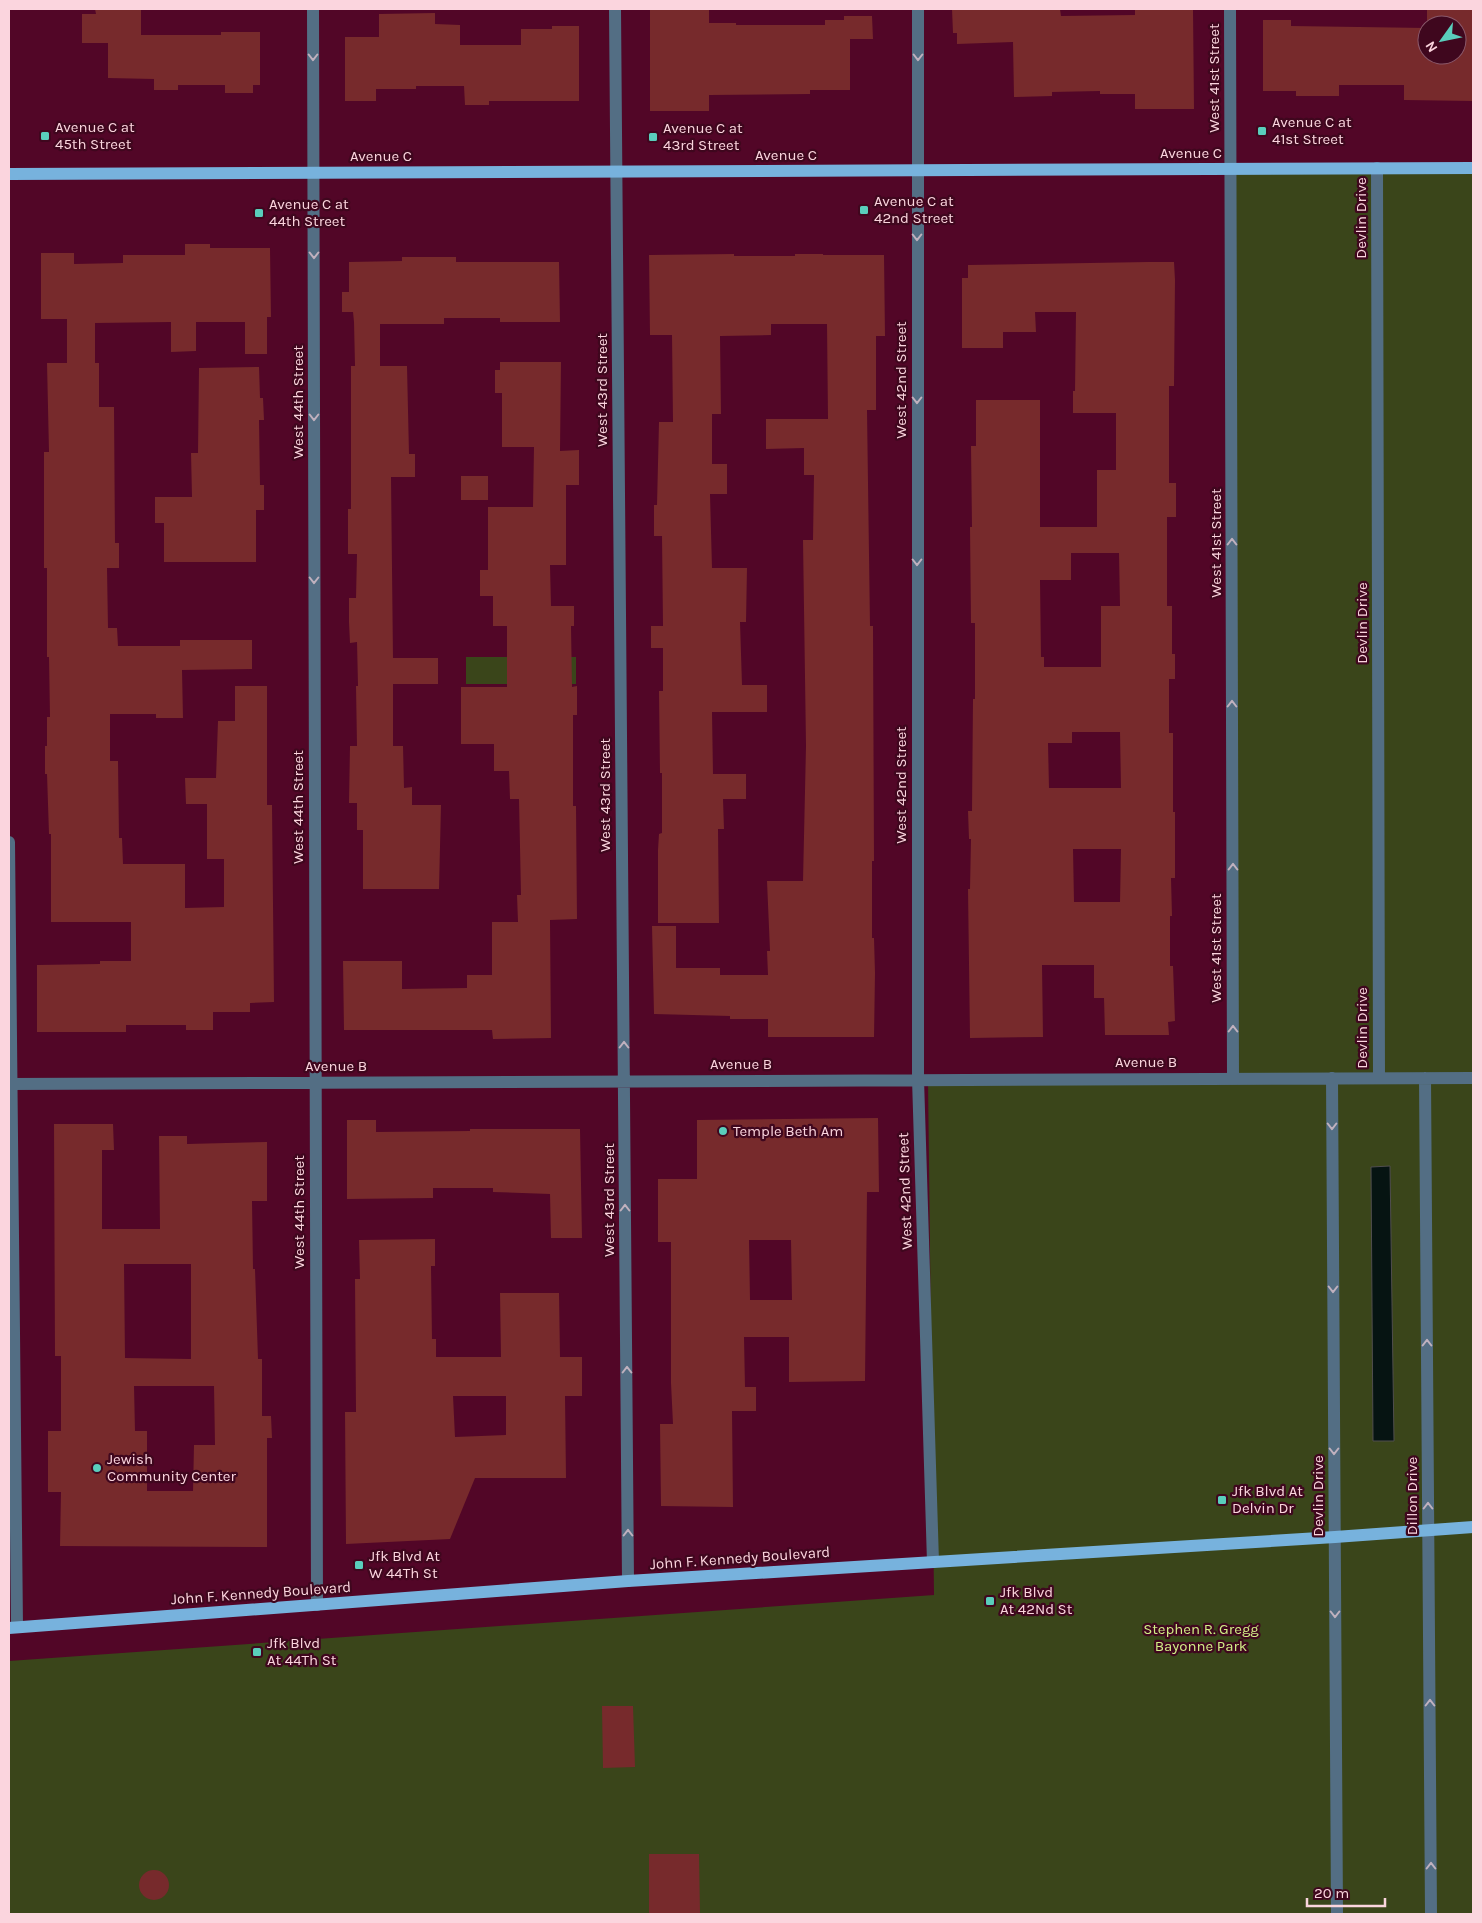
<svg xmlns="http://www.w3.org/2000/svg" width="1482" height="1923" viewBox="0 0 1482 1923" font-family="Karla,sans-serif">
<rect width="100%" height="100%" fill="#520627"/>
<path fill="#3a451a" d="M 1473,168 L 1473,1914 L 9,1914 L 9,1661 L 934,1595 L 928,1079 L 1232,1079 L 1231,169 Z
M 466,657 L 576,657 L 576,684 L 466,684 Z"/>
<path fill="#061412" stroke="#504e4f" d="M 1390,1166 L 1394,1441 L 1373,1441 L 1371,1167 Z"/>
<path fill="#772a2c" fill-rule="evenodd" d="M 95,9 L 141,9 L 141,35 L 221,35 L 221,32 L 260,32 L 260,85 L 253,85 L 253,93 L 225,93 L 225,85 L 178,85 L 178,90 L 154,90 L 154,79 L 108,78 L 108,43 L 82,43 L 82,14 L 96,14 Z
M 650,9 L 709,9 L 709,23 L 736,23 L 736,25 L 825,25 L 825,20 L 844,20 L 844,16 L 872,16 L 873,39 L 850,39 L 850,90 L 810,90 L 810,94 L 709,95 L 709,111 L 650,111 Z
M 952,9 L 1060,9 L 1061,16 L 1135,15 L 1135,9 L 1193,9 L 1194,109 L 1135,109 L 1135,94 L 1100,94 L 1100,91 L 1052,92 L 1052,96 L 1014,97 L 1013,42 L 957,44 L 957,33 L 953,33 Z
M 1427,9 L 1473,9 L 1473,101 L 1404,100 L 1404,85 L 1339,85 L 1339,96 L 1296,96 L 1296,91 L 1263,91 L 1263,20 L 1291,20 L 1291,26 L 1427,28 ZM 1427,25 L 1457,25 L 1457,55 L 1427,55 Z
M 435,13 L 435,24 L 460,25 L 460,45 L 521,45 L 521,29 L 552,29 L 552,26 L 579,26 L 579,101 L 489,101 L 489,105 L 465,105 L 464,86 L 416,86 L 416,89 L 376,89 L 376,101 L 345,101 L 345,37 L 379,37 L 379,14 Z
M 185,244 L 210,244 L 210,248 L 270,248 L 271,317 L 267,317 L 267,354 L 245,354 L 245,322 L 196,322 L 196,351 L 171,352 L 171,322 L 95,323 L 95,363 L 99,363 L 99,407 L 114,407 L 115,543 L 119,543 L 119,568 L 107,568 L 108,628 L 117,628 L 118,646 L 180,646 L 180,640 L 252,640 L 252,669 L 182,670 L 183,718 L 156,718 L 156,714 L 110,714 L 110,761 L 118,761 L 119,838 L 122,838 L 123,864 L 185,864 L 185,908 L 224,907 L 224,859 L 207,859 L 207,804 L 186,804 L 185,778 L 216,778 L 218,721 L 235,721 L 235,686 L 267,686 L 267,805 L 272,805 L 274,1002 L 250,1003 L 250,1012 L 213,1012 L 213,1030 L 186,1030 L 186,1025 L 126,1025 L 126,1032 L 37,1032 L 37,965 L 100,964 L 100,961 L 131,961 L 131,922 L 51,922 L 51,834 L 49,834 L 47,774 L 45,774 L 45,746 L 47,746 L 47,717 L 50,717 L 49,657 L 47,657 L 47,568 L 44,568 L 44,452 L 49,452 L 47,363 L 67,363 L 67,319 L 41,319 L 41,253 L 74,253 L 74,264 L 123,263 L 123,255 L 185,255 Z
M 734,254 L 734,256 L 795,256 L 795,254 L 823,254 L 823,255 L 884,255 L 885,336 L 876,336 L 876,410 L 867,410 L 870,626 L 873,626 L 874,861 L 872,861 L 872,938 L 874,938 L 875,973 L 874,1037 L 768,1037 L 768,1019 L 730,1019 L 730,1016 L 654,1014 L 652,926 L 676,926 L 676,968 L 720,968 L 720,975 L 768,975 L 767,951 L 770,951 L 767,881 L 803,881 L 806,746 L 803,540 L 813,540 L 814,475 L 804,475 L 804,448 L 766,449 L 766,419 L 828,419 L 827,324 L 771,324 L 771,335 L 720,336 L 721,414 L 712,414 L 712,464 L 727,464 L 727,494 L 710,494 L 712,568 L 747,568 L 746,622 L 740,622 L 742,685 L 767,685 L 767,712 L 712,712 L 713,774 L 746,774 L 746,799 L 723,799 L 724,829 L 718,829 L 719,923 L 658,923 L 658,850 L 659,834 L 662,833 L 662,773 L 660,773 L 659,691 L 663,691 L 663,648 L 651,648 L 651,626 L 663,626 L 662,536 L 654,536 L 654,505 L 657,505 L 659,422 L 673,422 L 672,335 L 650,335 L 649,255 Z
M 402,257 L 456,257 L 456,262 L 559,262 L 560,322 L 500,322 L 500,318 L 444,318 L 444,324 L 380,324 L 380,366 L 407,366 L 409,454 L 415,454 L 415,477 L 391,477 L 393,658 L 438,658 L 438,684 L 393,684 L 393,746 L 403,746 L 404,788 L 412,787 L 412,805 L 441,805 L 439,889 L 363,889 L 363,830 L 357,830 L 357,803 L 349,803 L 350,746 L 357,746 L 356,686 L 358,686 L 357,642 L 350,643 L 349,622 L 349,598 L 356,598 L 357,554 L 348,554 L 348,509 L 351,509 L 351,366 L 355,366 L 354,322 L 353,312 L 342,312 L 342,292 L 349,292 L 349,262 L 402,261 Z
M 1148,262 L 1174,262 L 1175,280 L 1174,386 L 1169,386 L 1169,483 L 1176,483 L 1176,517 L 1167,517 L 1167,606 L 1172,606 L 1172,654 L 1175,654 L 1175,679 L 1169,679 L 1169,733 L 1173,733 L 1173,812 L 1175,812 L 1175,878 L 1171,878 L 1172,916 L 1170,916 L 1170,966 L 1173,966 L 1175,1021 L 1168,1022 L 1169,1035 L 1105,1035 L 1104,998 L 1094,998 L 1094,965 L 1042,965 L 1043,1037 L 970,1038 L 968,889 L 970,889 L 971,839 L 969,839 L 968,811 L 972,811 L 973,699 L 975,699 L 975,623 L 971,623 L 970,527 L 972,527 L 971,446 L 976,446 L 976,400 L 1040,400 L 1040,527 L 1097,527 L 1097,470 L 1116,470 L 1116,413 L 1073,413 L 1073,391 L 1075,391 L 1076,312 L 1035,312 L 1036,332 L 1003,332 L 1003,348 L 962,348 L 962,278 L 968,278 L 968,265 ZM 1071,553 L 1119,553 L 1120,606 L 1101,606 L 1101,667 L 1044,667 L 1044,657 L 1041,657 L 1040,580 L 1071,580 ZM 1072,732 L 1120,732 L 1121,788 L 1049,788 L 1048,743 L 1072,743 ZM 1073,849 L 1121,849 L 1120,902 L 1074,902 Z
M 500,362 L 561,362 L 560,451 L 579,450 L 579,485 L 566,485 L 566,565 L 550,565 L 551,606 L 574,606 L 574,626 L 571,626 L 572,687 L 577,686 L 577,715 L 573,715 L 573,806 L 576,806 L 577,919 L 550,920 L 551,1038 L 493,1039 L 492,1030 L 344,1030 L 343,961 L 402,961 L 402,989 L 467,988 L 467,975 L 492,975 L 492,922 L 518,922 L 517,895 L 521,895 L 519,799 L 510,799 L 509,771 L 494,771 L 494,744 L 461,744 L 461,687 L 507,687 L 507,626 L 493,626 L 493,596 L 480,596 L 480,570 L 488,570 L 488,507 L 533,507 L 534,447 L 502,447 L 502,393 L 495,393 L 495,370 L 500,370 Z
M 259,367 L 260,398 L 263,398 L 264,420 L 259,420 L 260,485 L 264,485 L 264,510 L 256,510 L 256,562 L 164,562 L 164,523 L 155,523 L 155,497 L 192,497 L 191,453 L 198,453 L 199,368 Z
M 461,476 L 488,476 L 488,500 L 461,500 Z
M 878,1118 L 879,1192 L 867,1192 L 865,1381 L 789,1382 L 789,1337 L 744,1337 L 745,1387 L 756,1387 L 756,1411 L 732,1411 L 733,1507 L 661,1506 L 660,1424 L 673,1424 L 671,1383 L 671,1242 L 658,1242 L 658,1179 L 697,1179 L 697,1120 ZM 749,1240 L 791,1240 L 792,1300 L 750,1300 Z
M 347,1120 L 376,1120 L 376,1132 L 470,1131 L 470,1129 L 580,1129 L 582,1238 L 551,1238 L 550,1194 L 493,1192 L 493,1188 L 433,1188 L 433,1198 L 347,1199 Z
M 54,1124 L 113,1124 L 114,1150 L 102,1150 L 102,1229 L 160,1229 L 159,1136 L 187,1136 L 187,1144 L 267,1142 L 267,1201 L 252,1201 L 253,1269 L 255,1269 L 258,1359 L 262,1359 L 262,1416 L 271,1416 L 272,1438 L 267,1438 L 267,1547 L 60,1546 L 61,1492 L 48,1492 L 48,1431 L 61,1431 L 61,1356 L 55,1356 ZM 124,1264 L 191,1264 L 191,1359 L 125,1358 ZM 134,1386 L 214,1386 L 215,1445 L 194,1445 L 193,1491 L 147,1491 L 147,1431 L 135,1431 Z
M 435,1239 L 435,1266 L 431,1266 L 432,1339 L 436,1339 L 436,1357 L 501,1357 L 500,1293 L 559,1293 L 560,1357 L 582,1357 L 582,1396 L 565,1396 L 566,1478 L 475,1478 L 450,1539 L 346,1544 L 345,1412 L 356,1412 L 355,1279 L 360,1279 L 359,1240 ZM 453,1396 L 506,1396 L 506,1435 L 455,1437 Z
M 602,1706 L 633,1706 L 635,1767 L 603,1768 Z
M 649,1854 L 699,1854 L 700,1914 L 649,1914 Z
M139 1885a15 15 0 1 1 30 0a15 15 0 1 1-30 0Z"/>
<g fill="none" stroke-linecap="round" stroke-linejoin="round">
<path stroke="#536e84" stroke-width="12" d="M 313,9 L 317,1605
M 615,9 L 628,1581
M 918,9 L 918,1079 L 933,1562
M 1230,9 L 1233,1078
M 1377,168 L 1379,1078
M 9,842 L 17,1627
M 1332,1078 L 1337,1914
M 1425,1078 L 1431,1914
M 9,1084 L 1473,1078"/>
<path stroke="#77b2dd" stroke-width="12" d="M 9,174 L 1473,168
M 9,1628 L 628,1581 L 1335,1537 L 1473,1527"/>
</g>
<defs><path id="oneway-chevron" d="M-2-3.5L2.5 0L-2 3.5" fill="none" stroke-width="1.6" stroke-linecap="round" stroke-linejoin="round" transform="scale(1.25)"/></defs>
<g stroke="#c0b1be">
<use href="#oneway-chevron" transform="translate(313 57) rotate(90)"/>
<use href="#oneway-chevron" transform="translate(918 57) rotate(90)"/>
<use href="#oneway-chevron" transform="translate(917 237) rotate(90)"/>
<use href="#oneway-chevron" transform="translate(314 255) rotate(90)"/>
<use href="#oneway-chevron" transform="translate(917 400) rotate(90)"/>
<use href="#oneway-chevron" transform="translate(314 417) rotate(90)"/>
<use href="#oneway-chevron" transform="translate(1232 542) rotate(-90)"/>
<use href="#oneway-chevron" transform="translate(917 562) rotate(90)"/>
<use href="#oneway-chevron" transform="translate(314 580) rotate(90)"/>
<use href="#oneway-chevron" transform="translate(1232 704) rotate(-90)"/>
<use href="#oneway-chevron" transform="translate(1233 867) rotate(-90)"/>
<use href="#oneway-chevron" transform="translate(1233 1029) rotate(-90)"/>
<use href="#oneway-chevron" transform="translate(624 1045) rotate(-90)"/>
<use href="#oneway-chevron" transform="translate(1332 1126) rotate(90)"/>
<use href="#oneway-chevron" transform="translate(625 1208) rotate(-90)"/>
<use href="#oneway-chevron" transform="translate(1333 1289) rotate(90)"/>
<use href="#oneway-chevron" transform="translate(1427 1343) rotate(-90)"/>
<use href="#oneway-chevron" transform="translate(627 1370) rotate(-90)"/>
<use href="#oneway-chevron" transform="translate(1334 1451) rotate(90)"/>
<use href="#oneway-chevron" transform="translate(1428 1506) rotate(-90)"/>
<use href="#oneway-chevron" transform="translate(628 1533) rotate(-90)"/>
<use href="#oneway-chevron" transform="translate(1335 1614) rotate(90)"/>
<use href="#oneway-chevron" transform="translate(1430 1703) rotate(-90)"/>
<use href="#oneway-chevron" transform="translate(1431 1866) rotate(-90)"/>
</g>
<g fill="#5acebc" stroke="#3f071e" stroke-width="2">
<rect x="1257" y="126" width="10" height="10" rx="2.5"/>
<rect x="40" y="131" width="10" height="10" rx="2.5"/>
<rect x="648" y="132" width="10" height="10" rx="2.5"/>
<rect x="859" y="205" width="10" height="10" rx="2.5"/>
<rect x="254" y="208" width="10" height="10" rx="2.5"/>
<circle cx="723" cy="1131" r="5"/>
<circle cx="97" cy="1468" r="5"/>
<rect x="1217" y="1495" width="10" height="10" rx="2.5"/>
<rect x="354" y="1560" width="10" height="10" rx="2.5"/>
<rect x="985" y="1596" width="10" height="10" rx="2.5"/>
<rect x="252" y="1647" width="10" height="10" rx="2.5"/>
</g>
<g text-anchor="middle" stroke-width="4.5" stroke-linejoin="round" paint-order="stroke">
<g font-size="15" fill="#fbd5de" stroke="#3f071e">
<text transform="translate(1214 78) rotate(-90)" y="5">West 41st Street</text>
<text x="1191" y="158">Avenue C</text>
<text x="786" y="160">Avenue C</text>
<text x="381" y="161">Avenue C</text>
<text transform="translate(1361 218) rotate(-90)" y="5">Devlin Drive</text>
<text transform="translate(901 380) rotate(-90)" y="5">West 42nd Street</text>
<text transform="translate(602 390) rotate(-90)" y="5">West 43rd Street</text>
<text transform="translate(298 402) rotate(-90)" y="5">West 44th Street</text>
<text transform="translate(1216 543) rotate(-90)" y="5">West 41st Street</text>
<text transform="translate(1362 623) rotate(-90)" y="5">Devlin Drive</text>
<text transform="translate(901 785) rotate(-90)" y="5">West 42nd Street</text>
<text transform="translate(605 795) rotate(-90)" y="5">West 43rd Street</text>
<text transform="translate(298 807) rotate(-90)" y="5">West 44th Street</text>
<text transform="translate(1216 948) rotate(-90)" y="5">West 41st Street</text>
<text transform="translate(1362 1028) rotate(-90)" y="5">Devlin Drive</text>
<text x="1146" y="1067">Avenue B</text>
<text x="741" y="1069">Avenue B</text>
<text x="336" y="1071">Avenue B</text>
<text transform="translate(905 1191) rotate(-92)" y="5">West 42nd Street</text>
<text transform="translate(609 1200) rotate(-90)" y="5">West 43rd Street</text>
<text transform="translate(299 1212) rotate(-90)" y="5">West 44th Street</text>
<text transform="translate(1318 1496) rotate(-90)" y="5">Devlin Drive</text>
<text transform="translate(1412 1496) rotate(-90)" y="5">Dillon Drive</text>
<text transform="translate(740 1558) rotate(-4)" y="5">John F. Kennedy Boulevard</text>
<text transform="translate(261 1593) rotate(-4)" y="5">John F. Kennedy Boulevard</text>
</g>
<g font-size="15" fill="#fbd5de" stroke="#3f071e" text-anchor="start">
<text x="1272" y="127">Avenue C at<tspan x="1272" dy="17">41st Street</tspan></text>
<text x="55" y="132">Avenue C at<tspan x="55" dy="17">45th Street</tspan></text>
<text x="663" y="133">Avenue C at<tspan x="663" dy="17">43rd Street</tspan></text>
<text x="874" y="206">Avenue C at<tspan x="874" dy="17">42nd Street</tspan></text>
<text x="269" y="209">Avenue C at<tspan x="269" dy="17">44th Street</tspan></text>
<text x="733" y="1136">Temple Beth Am</text>
<text x="107" y="1464">Jewish<tspan x="107" dy="17">Community Center</tspan></text>
<text x="1232" y="1496">Jfk Blvd At<tspan x="1232" dy="17">Delvin Dr</tspan></text>
<text x="369" y="1561">Jfk Blvd At<tspan x="369" dy="17">W 44Th St</tspan></text>
<text x="1000" y="1597">Jfk Blvd<tspan x="1000" dy="17">At 42Nd St</tspan></text>
<text x="267" y="1648">Jfk Blvd<tspan x="267" dy="17">At 44Th St</tspan></text>
</g>
<g font-size="15" fill="#d2ef87" stroke="#3f071e">
<text x="1201" y="1634">Stephen R. Gregg<tspan x="1201" dy="17">Bayonne Park</tspan></text>
</g>
</g>
<rect width="1482" height="1923" fill="none" stroke="#fbd5de" stroke-width="20"/>
<g transform="translate(1442 40) rotate(237)"><circle r="24" fill="#3f071e" stroke="#8a596b"/>
<path d="M0-4L9 19L0 12L-9 19Z" fill="#5acebc"/>
<text y="-8" font-size="14" font-weight="bold" text-anchor="middle" fill="#fbd5de">N</text>
</g>
<path d="M1307 1898v8h78v-8" fill="none" stroke="#fbd5de" stroke-width="2.5"/>
<text x="1314" y="1898" font-size="15" fill="#fbd5de" stroke="#3f071e" stroke-width="4" paint-order="stroke">20 m</text>
</svg>
